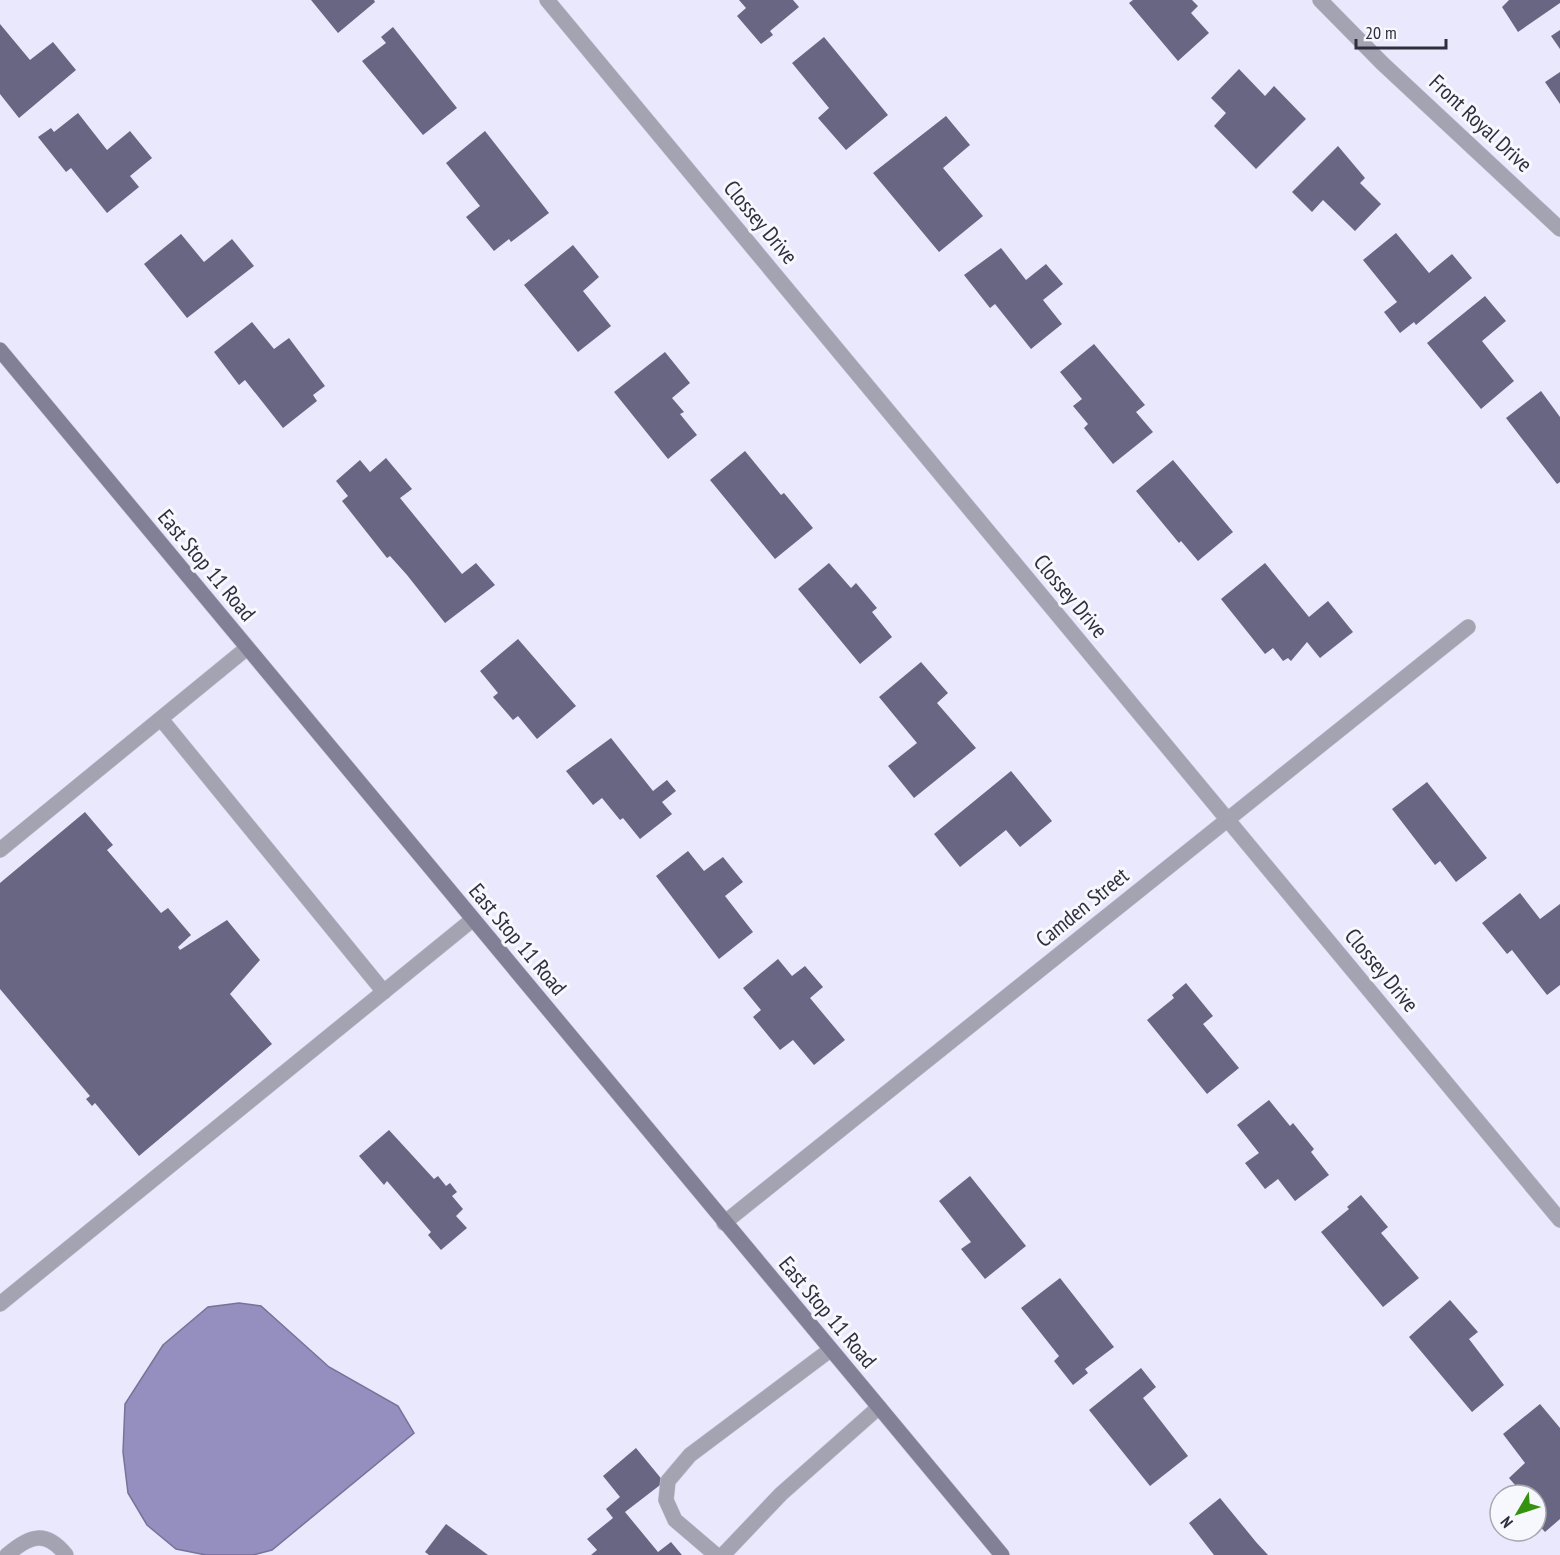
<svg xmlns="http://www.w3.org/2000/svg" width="1560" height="1555" viewBox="0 0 1560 1555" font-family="'PT Sans Narrow',sans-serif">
<rect width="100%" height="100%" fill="#e9e8fd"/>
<path fill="#958fc0" stroke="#777298" stroke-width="1.5" d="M 239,1303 L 261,1306 L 329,1367 L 398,1406 L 414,1433 L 272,1550 L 253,1555 L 206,1555 L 176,1549 L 147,1525 L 128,1493 L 123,1452 L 125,1404 L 163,1345 L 208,1307 Z"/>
<path fill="#696684" d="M 311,0 L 374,0 L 375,2 L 338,33 Z
M 739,0 L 793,0 L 799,7 L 770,31 L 773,35 L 761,44 L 737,16 L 746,8 Z
M 1133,0 L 1192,0 L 1198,6 L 1191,13 L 1209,33 L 1178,61 L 1129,3 Z
M 1509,0 L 1560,0 L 1560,3 L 1518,32 L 1502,7 Z
M 0,24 L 30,60 L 53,42 L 76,70 L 19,118 L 0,94 Z
M 393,27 L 457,108 L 423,135 L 362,61 L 386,43 L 381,37 Z
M 1560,30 L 1560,49 L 1551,36 Z
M 824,37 L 888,115 L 846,150 L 818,118 L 829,108 L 792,63 Z
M 1239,69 L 1265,96 L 1274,86 L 1306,119 L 1256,169 L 1214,126 L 1226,113 L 1211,98 Z
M 1560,72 L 1560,104 L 1545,82 Z
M 78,113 L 107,150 L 130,131 L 152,158 L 130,176 L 139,187 L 107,213 L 71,168 L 66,172 L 38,137 L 51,128 L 54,132 Z
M 946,116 L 970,145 L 943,168 L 983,216 L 939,252 L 873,173 Z
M 485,131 L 549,213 L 511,242 L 509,239 L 494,251 L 466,217 L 480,206 L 446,163 Z
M 1338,146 L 1365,178 L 1360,183 L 1381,204 L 1355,231 L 1323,200 L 1312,212 L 1292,192 Z
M 1396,233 L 1429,273 L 1452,254 L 1472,278 L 1416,325 L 1414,322 L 1400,333 L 1384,312 L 1397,302 L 1363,260 Z
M 181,234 L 204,262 L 232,239 L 254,266 L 187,318 L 144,264 Z
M 573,245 L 599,277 L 583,291 L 611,326 L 578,352 L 524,285 Z
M 1001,248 L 1026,280 L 1046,264 L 1063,284 L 1043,300 L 1062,324 L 1031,349 L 995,304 L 990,308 L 964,275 Z
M 1485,296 L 1506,321 L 1482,341 L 1514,381 L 1481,409 L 1427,343 Z
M 252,322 L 274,349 L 289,338 L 325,386 L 313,395 L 317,401 L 283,428 L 245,380 L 239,385 L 214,352 Z
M 1094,344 L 1145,405 L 1136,412 L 1153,432 L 1113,464 L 1084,428 L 1088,424 L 1073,406 L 1082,399 L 1060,372 Z
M 665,352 L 690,383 L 672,398 L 684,412 L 680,414 L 697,435 L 668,459 L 614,392 Z
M 1541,391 L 1560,417 L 1560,482 L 1557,484 L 1506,418 Z
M 745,451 L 781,495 L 784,493 L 813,528 L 775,559 L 710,480 Z
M 386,458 L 412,489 L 400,498 L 462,574 L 476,563 L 495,585 L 445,623 L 407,575 L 390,556 L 387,558 L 342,501 L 348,496 L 336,481 L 360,460 L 370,472 Z
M 1173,460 L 1233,532 L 1198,561 L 1181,541 L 1179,543 L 1136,491 Z
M 829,563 L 851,588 L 856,583 L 877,608 L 872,612 L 892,637 L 860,664 L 798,589 Z
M 1265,563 L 1309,617 L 1328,601 L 1353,632 L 1320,658 L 1307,642 L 1291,661 L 1288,658 L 1283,661 L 1273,648 L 1265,654 L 1221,599 Z
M 518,639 L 576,706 L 537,739 L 518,716 L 513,720 L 493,697 L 498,693 L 480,671 Z
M 921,662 L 948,693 L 937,703 L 976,748 L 914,798 L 888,766 L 917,743 L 879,697 Z
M 611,738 L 653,791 L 667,780 L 676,791 L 662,802 L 672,814 L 640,839 L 623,818 L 620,820 L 602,798 L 593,805 L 566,771 Z
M 1011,771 L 1052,821 L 1020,847 L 1006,830 L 960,867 L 934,834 Z
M 1427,782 L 1487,858 L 1456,882 L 1440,861 L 1435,865 L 1392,809 Z
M 85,812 L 113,845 L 107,850 L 161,913 L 168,908 L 191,935 L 178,947 L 180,950 L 227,920 L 260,960 L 230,994 L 272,1044 L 139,1156 L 95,1103 L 92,1106 L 86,1099 L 90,1096 L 0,989 L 0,883 Z
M 688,851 L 704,871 L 723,857 L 743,882 L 725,896 L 753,932 L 719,959 L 656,876 Z
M 1520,893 L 1540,919 L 1560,904 L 1560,985 L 1547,995 L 1512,950 L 1507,954 L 1482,923 Z
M 778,959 L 792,976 L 805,966 L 823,987 L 810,998 L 845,1040 L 814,1065 L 793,1040 L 780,1050 L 753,1017 L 761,1010 L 743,988 Z
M 1186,983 L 1213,1016 L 1203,1024 L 1239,1068 L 1207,1094 L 1147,1020 L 1174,998 L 1172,995 Z
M 1269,1100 L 1290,1126 L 1293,1123 L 1314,1149 L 1311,1152 L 1329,1175 L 1295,1201 L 1278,1179 L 1265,1189 L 1245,1163 L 1259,1153 L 1237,1125 Z
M 389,1130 L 434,1179 L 438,1176 L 446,1186 L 450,1183 L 457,1192 L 452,1196 L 463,1209 L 456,1216 L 467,1228 L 441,1250 L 428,1235 L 431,1232 L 387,1181 L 384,1185 L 359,1156 Z
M 970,1176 L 1026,1246 L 985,1279 L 961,1249 L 971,1242 L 939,1201 Z
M 1361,1195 L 1388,1227 L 1381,1233 L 1419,1278 L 1383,1307 L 1321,1232 L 1349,1209 L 1347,1207 Z
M 1060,1278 L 1114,1347 L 1085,1369 L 1088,1373 L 1073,1385 L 1054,1361 L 1059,1356 L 1021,1308 Z
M 1450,1300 L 1478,1332 L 1469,1339 L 1504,1385 L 1472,1412 L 1409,1337 Z
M 1141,1368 L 1156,1387 L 1143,1398 L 1188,1456 L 1150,1486 L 1089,1410 Z
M 1540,1404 L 1560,1428 L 1560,1519 L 1545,1532 L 1536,1522 L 1536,1495 L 1520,1495 L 1522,1493 L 1509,1478 L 1525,1463 L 1503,1434 Z
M 636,1448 L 664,1482 L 625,1512 L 658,1552 L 671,1542 L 682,1555 L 591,1555 L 597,1550 L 587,1539 L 613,1518 L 606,1509 L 620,1497 L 603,1476 Z
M 1220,1498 L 1256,1542 L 1268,1555 L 1214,1555 L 1189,1523 Z
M 446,1524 L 488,1555 L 429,1555 L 425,1552 Z"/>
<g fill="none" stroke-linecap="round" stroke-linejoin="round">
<defs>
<path id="service" d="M 161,719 L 384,992
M 0,850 L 247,648
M 0,1304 L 472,920
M 7,1555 C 30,1535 46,1530 66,1555
M 716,1555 L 675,1520 L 666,1500 L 668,1481 L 690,1455 L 830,1350
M 723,1555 L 781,1494 L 879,1407"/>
<path id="minor" d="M 547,0 L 1560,1220
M 1320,0 L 1382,63 L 1560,229
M 724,1223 L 1468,627"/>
<path id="secondary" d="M 0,350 L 1002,1555"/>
</defs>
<use href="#service" stroke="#c4c3d6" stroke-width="16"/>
<use href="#minor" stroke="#c4c3d6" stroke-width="16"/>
<use href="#secondary" stroke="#c4c3d6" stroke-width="16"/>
<use href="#service" stroke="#a4a3b2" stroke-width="15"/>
<use href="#minor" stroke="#a4a3b2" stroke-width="15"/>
<use href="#secondary" stroke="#828096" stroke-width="15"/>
</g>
<g text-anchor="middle" stroke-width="6" stroke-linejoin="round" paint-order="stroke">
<g font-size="22" fill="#302e3c" stroke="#f7f7fe">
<text transform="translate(1481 123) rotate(43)" y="8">Front Royal Drive</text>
<text transform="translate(761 222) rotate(50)" y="8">Clossey Drive</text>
<text transform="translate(207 565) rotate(50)" y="8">East Stop 11 Road</text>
<text transform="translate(1071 596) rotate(50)" y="8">Clossey Drive</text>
<text transform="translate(1082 907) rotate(-39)" y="8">Camden Street</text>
<text transform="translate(518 939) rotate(50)" y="8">East Stop 11 Road</text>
<text transform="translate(1382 970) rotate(50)" y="8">Clossey Drive</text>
<text transform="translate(828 1312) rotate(50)" y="8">East Stop 11 Road</text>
</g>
</g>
<g transform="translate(1518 1513) rotate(231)"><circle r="28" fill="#f7f7fe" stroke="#a7a7b0" stroke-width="1.5"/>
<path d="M0-4.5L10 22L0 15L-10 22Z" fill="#34920d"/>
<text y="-9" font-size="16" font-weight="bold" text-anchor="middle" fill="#302e3c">N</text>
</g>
<path d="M1356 39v9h90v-9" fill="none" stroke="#302e3c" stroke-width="3"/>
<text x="1365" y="39" font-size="18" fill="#302e3c" stroke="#f7f7fe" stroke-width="4.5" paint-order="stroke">20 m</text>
</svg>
